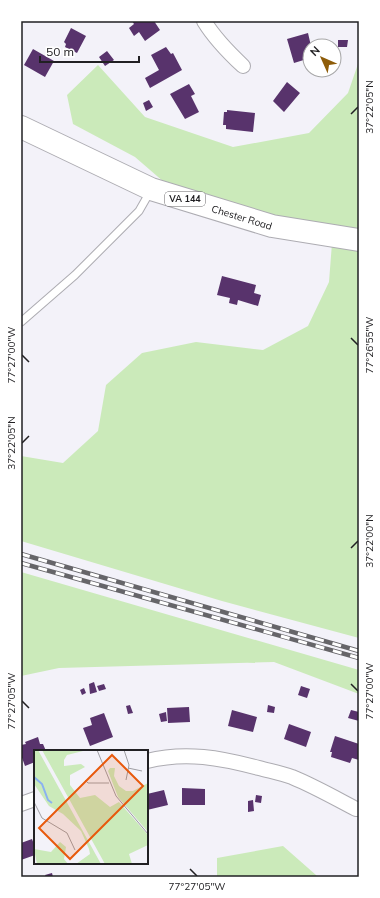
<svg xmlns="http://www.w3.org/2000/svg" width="380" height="898" viewBox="0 0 380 898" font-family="Mulish,sans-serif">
<rect width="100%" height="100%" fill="#f3f2f9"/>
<path fill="#cbeaba" d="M 359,61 L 359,234 L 290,221 L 172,189 L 135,157 L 73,124 L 67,95 L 98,65 L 145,117 L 233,147 L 309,133 L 348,93 Z
M 332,243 L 359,247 L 359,638 L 222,601 L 21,541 L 21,456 L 63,463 L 98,431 L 106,385 L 142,353 L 196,342 L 263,350 L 308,326 L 329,282 Z
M 21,572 L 359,670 L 359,694 L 274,662 L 59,668 L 21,676 Z
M 283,846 L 316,875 L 317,877 L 217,877 L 217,858 Z"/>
<path fill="#58336c" d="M 132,21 L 154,21 L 160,30 L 145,41 L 139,32 L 134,36 L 129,28 L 134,24 Z
M 71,28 L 86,36 L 77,53 L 65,47 L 66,44 L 64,42 Z
M 308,33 L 311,46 L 310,46 L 310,50 L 305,51 L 307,59 L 294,63 L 287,39 Z
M 338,40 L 348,40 L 347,47 L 338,47 Z
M 166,47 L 171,54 L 173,53 L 182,70 L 150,88 L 145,78 L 159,70 L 151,55 Z
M 33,49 L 54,61 L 45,77 L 24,65 Z
M 107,51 L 114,60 L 105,66 L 99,57 Z
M 287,82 L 300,93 L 284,112 L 273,101 Z
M 189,84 L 195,94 L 191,96 L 199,112 L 185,119 L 170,94 Z
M 149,100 L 153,107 L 146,111 L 143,103 Z
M 227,110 L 255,113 L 253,132 L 226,129 L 226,125 L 223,125 L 224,112 L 227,112 Z
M 222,276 L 256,285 L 254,293 L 261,295 L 258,306 L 238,300 L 237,305 L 229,303 L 230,298 L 217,295 Z
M 94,682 L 97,692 L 90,694 L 89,684 Z
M 104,684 L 106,689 L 99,691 L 97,686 Z
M 301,686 L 310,689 L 307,698 L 298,695 Z
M 84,688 L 86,693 L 82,695 L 80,690 Z
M 130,705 L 133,713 L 128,714 L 126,706 Z
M 268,705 L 275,707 L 274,713 L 267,712 Z
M 189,707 L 190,722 L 168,723 L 167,708 Z
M 232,710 L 257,717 L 253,732 L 228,726 Z
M 351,710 L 359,712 L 359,721 L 348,718 Z
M 166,712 L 167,721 L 161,722 L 159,714 Z
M 104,713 L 113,737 L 90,746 L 83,728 L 92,725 L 90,718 Z
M 289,724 L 311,732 L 306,747 L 284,739 Z
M 335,736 L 359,744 L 359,760 L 352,758 L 350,763 L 331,757 L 332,752 L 330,752 Z
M 38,737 L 40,744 L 43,744 L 46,751 L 35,751 L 35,762 L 25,766 L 21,755 L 21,745 L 26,744 L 25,742 Z
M 182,788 L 205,789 L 205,805 L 182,805 Z
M 164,790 L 168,805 L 147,810 L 147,794 Z
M 256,795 L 262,796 L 261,803 L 255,802 Z
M 253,800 L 254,811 L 248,812 L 248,801 Z
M 32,839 L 35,847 L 35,855 L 21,860 L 21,843 Z
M 52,873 L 53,877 L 46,877 L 45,875 Z"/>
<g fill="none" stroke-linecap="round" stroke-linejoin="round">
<defs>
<path id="service" d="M 21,322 L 75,275 L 139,211 L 151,190"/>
<path id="minor" d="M 204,21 C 215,39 228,52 243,66
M 147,761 C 186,751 221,758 259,768 C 270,771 281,773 292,777 C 314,786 335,798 356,809
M 21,804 L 35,799"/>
<path id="primary" d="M 21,127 L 151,189 L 272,226 L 359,240"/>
</defs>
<use href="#service" stroke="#adacb2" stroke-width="9"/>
<use href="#minor" stroke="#adacb2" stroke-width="16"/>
<use href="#primary" stroke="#adacb2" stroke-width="24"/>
<use href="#service" stroke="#fff" stroke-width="7"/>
<use href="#minor" stroke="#fff" stroke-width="14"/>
<use href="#primary" stroke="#fff" stroke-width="22"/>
<defs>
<path id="rail" d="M 21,554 L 359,651
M 21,563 L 359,658"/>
</defs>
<use href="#rail" stroke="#666569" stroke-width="4.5"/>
<use href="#rail" stroke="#fff" stroke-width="3" stroke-dasharray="9" stroke-linecap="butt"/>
</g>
<path fill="none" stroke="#212023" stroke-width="1.5" d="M 351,114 L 358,107M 351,338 L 358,345M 22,355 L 29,362M 22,443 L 29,436M 351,548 L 358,541M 351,684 L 358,691M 22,701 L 29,708M 190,869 L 197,876"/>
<g text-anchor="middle" stroke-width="4" stroke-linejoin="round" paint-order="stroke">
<rect fill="#fff" stroke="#646365" stroke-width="1" x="165" y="192" width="40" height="14" rx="3"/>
<g font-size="9" font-weight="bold" fill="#212023">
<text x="185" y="202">VA 144</text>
</g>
<g font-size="10" fill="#212023" stroke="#fff">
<text transform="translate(242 217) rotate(17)" y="4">Chester Road</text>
</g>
</g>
<g transform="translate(34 750)">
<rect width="114" height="114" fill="#f3f2f9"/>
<path d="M 0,0 L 4,0 L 67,114 L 42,114 L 56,104 L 55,99 L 47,81 L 29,64 L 15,56 L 0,34 ZM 8,0 L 53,0 L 33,5 L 30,10 L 30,16 L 47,14 L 51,17 L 36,25 L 36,35 L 46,48 L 61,45 L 76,57 L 85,52 L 114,85 L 114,95 L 95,104 L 98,114 L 71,114 ZM 76,18 L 81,18 L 80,26 L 85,36 L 92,41 L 99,41 L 114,33 L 114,82 L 84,47 L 74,21 ZM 26,92 L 32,97 L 30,109 L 34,114 L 3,114 L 0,99 L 17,102 Z" fill="#cbeaba"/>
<path fill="none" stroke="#8ab1f1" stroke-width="2" d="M 0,27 L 8,34 L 14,50 L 18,53"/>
<path fill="none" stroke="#9f9ea3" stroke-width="1" d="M 63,0 L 82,46 L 114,84M 90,0 L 95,15 L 92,30M 94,18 L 108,21M 51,30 L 54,33 L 75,33M 0,52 L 8,68 L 33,83 L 41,100"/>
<path fill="#e8590c" fill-opacity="0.15" stroke="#e8590c" stroke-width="2" d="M 78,5 L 109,36 L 36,109 L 5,78 Z"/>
<rect width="114" height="114" fill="none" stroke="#212023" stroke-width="2"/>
</g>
<rect width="380" height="898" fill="none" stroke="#ffffff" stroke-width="44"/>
<g transform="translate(322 58) rotate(315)"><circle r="19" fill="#ffffff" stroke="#a6a6a7"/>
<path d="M0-3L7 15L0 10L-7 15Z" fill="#8e5c09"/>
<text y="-6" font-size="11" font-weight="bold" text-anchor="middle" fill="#212023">N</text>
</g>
<path d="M40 56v6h99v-6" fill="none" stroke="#212023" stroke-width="2"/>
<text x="46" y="56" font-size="12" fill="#212023" stroke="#ffffff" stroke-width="3" paint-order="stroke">50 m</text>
<rect x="22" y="22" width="336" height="854" fill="none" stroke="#212023" stroke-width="1.5"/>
<g font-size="10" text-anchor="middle" fill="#212023">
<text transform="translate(369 107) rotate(-90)" y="4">37°22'05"N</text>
<text transform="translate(369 345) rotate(-90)" y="4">77°26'55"W</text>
<text transform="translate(11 355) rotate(-90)" y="4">77°27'00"W</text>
<text transform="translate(11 443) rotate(-90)" y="4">37°22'05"N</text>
<text transform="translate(369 541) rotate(-90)" y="4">37°22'00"N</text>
<text transform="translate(369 691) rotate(-90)" y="4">77°27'00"W</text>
<text transform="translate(11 701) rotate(-90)" y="4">77°27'05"W</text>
<text x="197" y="890">77°27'05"W</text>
</g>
</svg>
